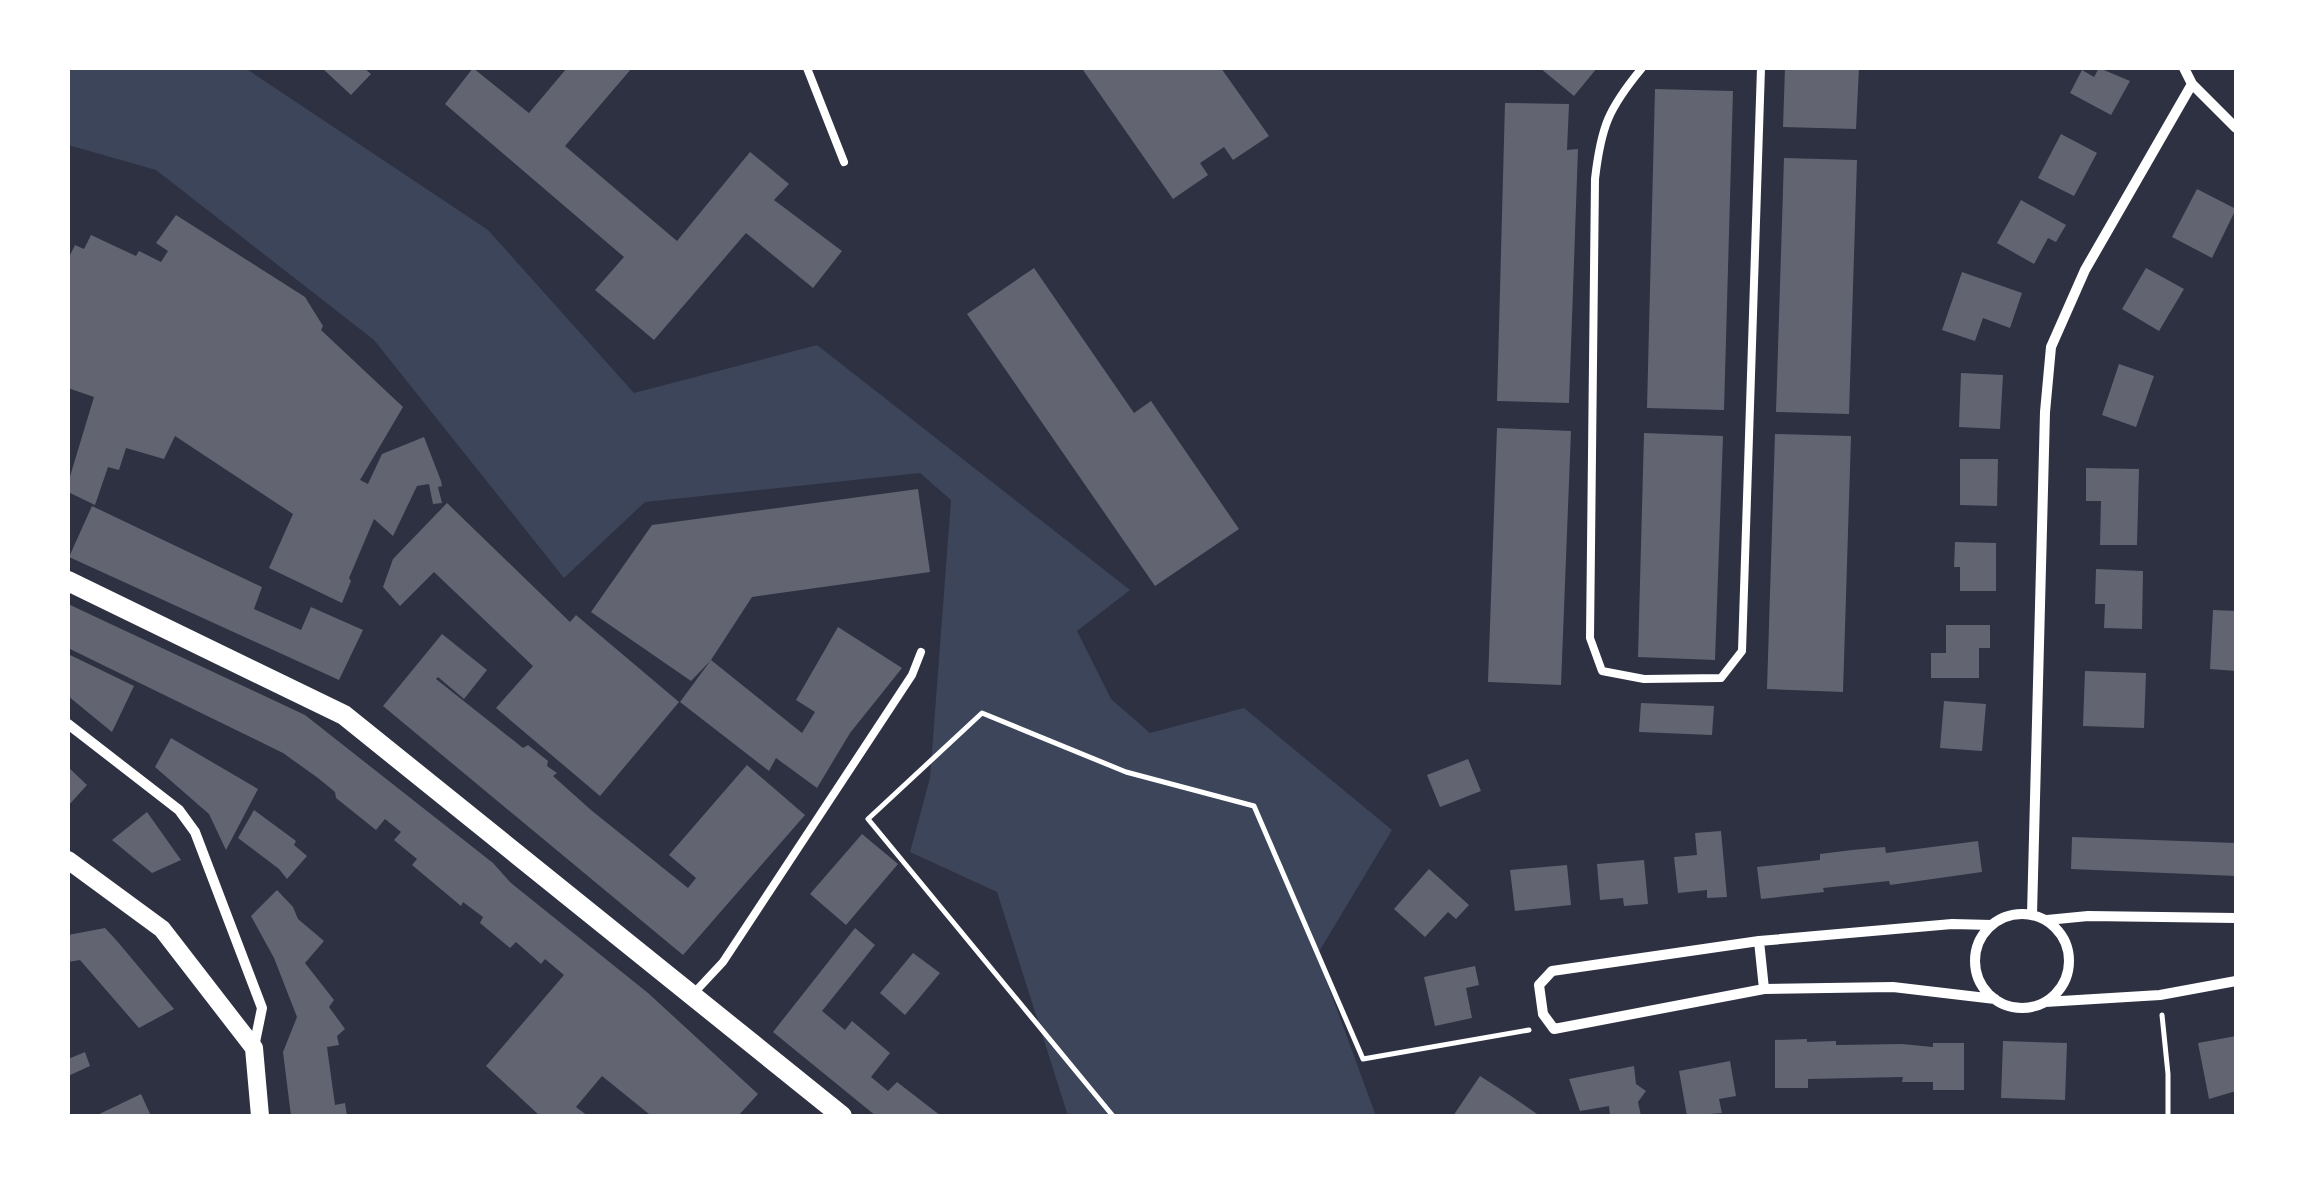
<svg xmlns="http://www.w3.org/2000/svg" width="2304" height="1184" viewBox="0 0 2304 1184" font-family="Spectral,serif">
<rect width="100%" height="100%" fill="#2d3142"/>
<path fill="#3c4559" d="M 68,68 L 245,68 L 488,230 L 634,393 L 817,345 L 1130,590 L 1077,631 L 1111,699 L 1150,733 L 1244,708 L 1392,830 L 1317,955 L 1376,1116 L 1068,1116 L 997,892 L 910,852 L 930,778 L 951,500 L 920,473 L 645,502 L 564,578 L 374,340 L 156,170 L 68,145 Z"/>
<path fill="#626471" d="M 322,68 L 364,68 L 371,74 L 351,95 Z
M 473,68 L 529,113 L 567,68 L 632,68 L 565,146 L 677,241 L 750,152 L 789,184 L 774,200 L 842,251 L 813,288 L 746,233 L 654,340 L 595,290 L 624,257 L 445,104 Z
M 1087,68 L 1221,68 L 1269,136 L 1233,160 L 1224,147 L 1200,163 L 1208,175 L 1173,199 L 1083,70 Z
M 1540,68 L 1597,68 L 1574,96 Z
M 1785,68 L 1859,68 L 1856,129 L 1783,127 Z
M 2099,68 L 2130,81 L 2111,115 L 2070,93 L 2082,70 L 2094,77 Z
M 1655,89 L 1733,91 L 1724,410 L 1647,408 Z
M 1505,103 L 1569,104 L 1567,150 L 1578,149 L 1569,403 L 1497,401 Z
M 2061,134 L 2097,153 L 2074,196 L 2038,178 Z
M 1784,158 L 1857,160 L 1849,414 L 1776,412 Z
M 2197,189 L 2236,209 L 2212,258 L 2172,237 Z
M 2021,200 L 2066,225 L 2056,242 L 2048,238 L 2034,264 L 1997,243 Z
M 176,215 L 305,297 L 323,326 L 321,330 L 403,407 L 360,480 L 368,484 L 382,454 L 424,437 L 441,481 L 442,486 L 438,487 L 442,503 L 433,504 L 429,484 L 417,486 L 393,536 L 374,519 L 349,578 L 351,581 L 342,603 L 269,568 L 293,514 L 175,436 L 164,459 L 126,448 L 119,470 L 108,467 L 95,505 L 68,492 L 68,483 L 94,397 L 68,388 L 68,259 L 75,245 L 84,249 L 91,235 L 136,256 L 139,251 L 161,262 L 168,251 L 156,243 Z
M 1034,268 L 1134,413 L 1151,401 L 1239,529 L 1155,586 L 967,314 Z
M 2146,268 L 2184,289 L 2159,331 L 2122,309 Z
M 1962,272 L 2022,293 L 2010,328 L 1983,318 L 1975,341 L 1942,330 Z
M 2119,364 L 2154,376 L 2136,427 L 2102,415 Z
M 1961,373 L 2003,375 L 2000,429 L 1959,427 Z
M 1497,428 L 1571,431 L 1561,685 L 1488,682 Z
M 1644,433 L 1723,436 L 1715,660 L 1638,657 Z
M 1775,434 L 1851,436 L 1843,692 L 1767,689 Z
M 1960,459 L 1998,459 L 1997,506 L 1960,505 Z
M 2086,468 L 2139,469 L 2137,545 L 2100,545 L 2101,501 L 2086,501 Z
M 918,489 L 930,572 L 752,597 L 711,660 L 802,733 L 815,712 L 796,700 L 838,627 L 902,668 L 850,733 L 817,788 L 776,758 L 769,771 L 680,702 L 711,660 L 691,681 L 591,612 L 652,525 Z
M 447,503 L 570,622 L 576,615 L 679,702 L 600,796 L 496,708 L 533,666 L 434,572 L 400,606 L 383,587 L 393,559 Z
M 92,506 L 262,587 L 254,609 L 301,630 L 311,607 L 363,630 L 339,680 L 69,557 Z
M 1955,542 L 1996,543 L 1996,591 L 1960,591 L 1960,567 L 1954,567 Z
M 2096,569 L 2143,571 L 2142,629 L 2104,628 L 2105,604 L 2095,604 Z
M 68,604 L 305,715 L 493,863 L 511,883 L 648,993 L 758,1094 L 738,1116 L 647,1116 L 649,1114 L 602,1076 L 576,1107 L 588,1116 L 540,1116 L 486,1066 L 564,975 L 545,959 L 541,964 L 516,942 L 510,948 L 480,923 L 483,917 L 463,902 L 461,906 L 412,865 L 417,859 L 394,840 L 401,832 L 385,819 L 376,830 L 336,798 L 335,792 L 318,778 L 283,753 L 68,648 Z
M 2213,610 L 2236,611 L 2236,671 L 2210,669 Z
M 1946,625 L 1990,625 L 1990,648 L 1979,648 L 1979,678 L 1931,678 L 1931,653 L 1946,653 Z
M 442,634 L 487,670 L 464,699 L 438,677 L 436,679 L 523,748 L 528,745 L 548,761 L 547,766 L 557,773 L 553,776 L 591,810 L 688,888 L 696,878 L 669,855 L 747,765 L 805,815 L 683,955 L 383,706 Z
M 68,654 L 134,686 L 112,732 L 68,696 Z
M 2085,671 L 2146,673 L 2144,728 L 2083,726 Z
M 1944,701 L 1986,704 L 1982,751 L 1940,748 Z
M 1641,703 L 1714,706 L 1712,735 L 1639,732 Z
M 171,738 L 258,789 L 226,850 L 209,814 L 155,767 Z
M 1468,759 L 1481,791 L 1440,807 L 1427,775 Z
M 68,767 L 87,785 L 68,806 Z
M 254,810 L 296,841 L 294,845 L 307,856 L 287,879 L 279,869 L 238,838 Z
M 147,812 L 181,860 L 152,873 L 112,840 Z
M 1721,831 L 1727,897 L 1707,898 L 1707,890 L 1678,893 L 1674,857 L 1697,855 L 1695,833 Z
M 862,834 L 898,864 L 846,925 L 810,894 Z
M 2072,837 L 2236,843 L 2236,876 L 2071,869 Z
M 1978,841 L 1982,872 L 1890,885 L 1889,881 L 1823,888 L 1824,892 L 1761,899 L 1757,867 L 1820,860 L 1820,854 L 1852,850 L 1885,847 L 1886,853 Z
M 1644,860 L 1648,904 L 1624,906 L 1623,898 L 1600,900 L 1597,864 Z
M 1567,865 L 1571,905 L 1515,911 L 1510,870 Z
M 1429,869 L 1469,905 L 1456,919 L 1448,912 L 1425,937 L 1394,909 Z
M 277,890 L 293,907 L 298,919 L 324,941 L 305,963 L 334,1000 L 329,1007 L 345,1029 L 337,1036 L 339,1045 L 327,1047 L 335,1105 L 345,1103 L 347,1116 L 291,1116 L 283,1052 L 297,1017 L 274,958 L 251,916 Z
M 105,928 L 117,941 L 174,1009 L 139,1028 L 80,960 L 68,962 L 68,935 Z
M 855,928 L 875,945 L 822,1011 L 845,1030 L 852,1021 L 890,1053 L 871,1077 L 888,1091 L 897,1082 L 941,1116 L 876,1116 L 773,1032 Z
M 913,953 L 940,973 L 905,1015 L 880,993 Z
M 1475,966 L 1479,985 L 1466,988 L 1472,1018 L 1435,1026 L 1424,977 Z
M 2236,1036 L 2236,1091 L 2209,1099 L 2198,1043 Z
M 1807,1039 L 1807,1042 L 1836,1041 L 1836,1045 L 1902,1044 L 1933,1047 L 1933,1043 L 1964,1043 L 1964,1090 L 1933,1090 L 1933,1082 L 1902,1082 L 1903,1077 L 1808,1079 L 1808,1088 L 1775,1088 L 1775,1040 Z
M 2003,1041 L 2067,1043 L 2065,1100 L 2001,1098 Z
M 85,1052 L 90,1066 L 68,1076 L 68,1059 Z
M 1730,1061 L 1736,1096 L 1719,1099 L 1722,1113 L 1687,1116 L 1679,1071 Z
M 1634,1066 L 1636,1084 L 1646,1091 L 1638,1102 L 1641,1116 L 1610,1116 L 1609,1106 L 1580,1111 L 1569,1079 Z
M 1480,1076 L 1511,1096 L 1540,1116 L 1453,1116 Z
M 141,1094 L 151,1116 L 95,1116 L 116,1106 Z"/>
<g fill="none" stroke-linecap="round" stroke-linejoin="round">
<path stroke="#fff" stroke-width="5" d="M 2162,1015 L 2168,1074 L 2168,1116
M 1113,1116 L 868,819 L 982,713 L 1126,772 L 1254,806 L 1363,1059 L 1529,1030"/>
<path stroke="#fff" stroke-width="8" d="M 807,68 L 844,162
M 1642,68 C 1608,109 1601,127 1595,179 L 1590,638 L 1602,671 L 1644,679 L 1721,678 L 1742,651 L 1761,68
M 694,993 L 723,962 L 912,675 L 921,652"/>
<path stroke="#fff" stroke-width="10" d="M 2184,68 L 2192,84 L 2236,128
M 68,724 L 179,810 L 195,832 L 262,1008 L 254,1047
M1975 961a47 47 0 1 1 94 0a47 47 0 1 1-94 0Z
M 2032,915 L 2045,412 L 2051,347 L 2085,270 L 2192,84
M 2047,920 L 2088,916 L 2236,918
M 1992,925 L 1952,924 L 1759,941 L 1552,971 L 1539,985 L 1543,1014 L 1554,1029 L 1764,989 L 1893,987 L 1995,999
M 1759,941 L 1764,989
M 2045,1002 L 2160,995 L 2236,981"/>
<path stroke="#fff" stroke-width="18" d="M 68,860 L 162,929 L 254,1048 L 260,1116"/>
<path stroke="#fff" stroke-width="20" d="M 68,581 L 344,715 L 842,1116"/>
</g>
<rect width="2304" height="1184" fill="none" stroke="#ffffff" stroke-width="140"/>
</svg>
